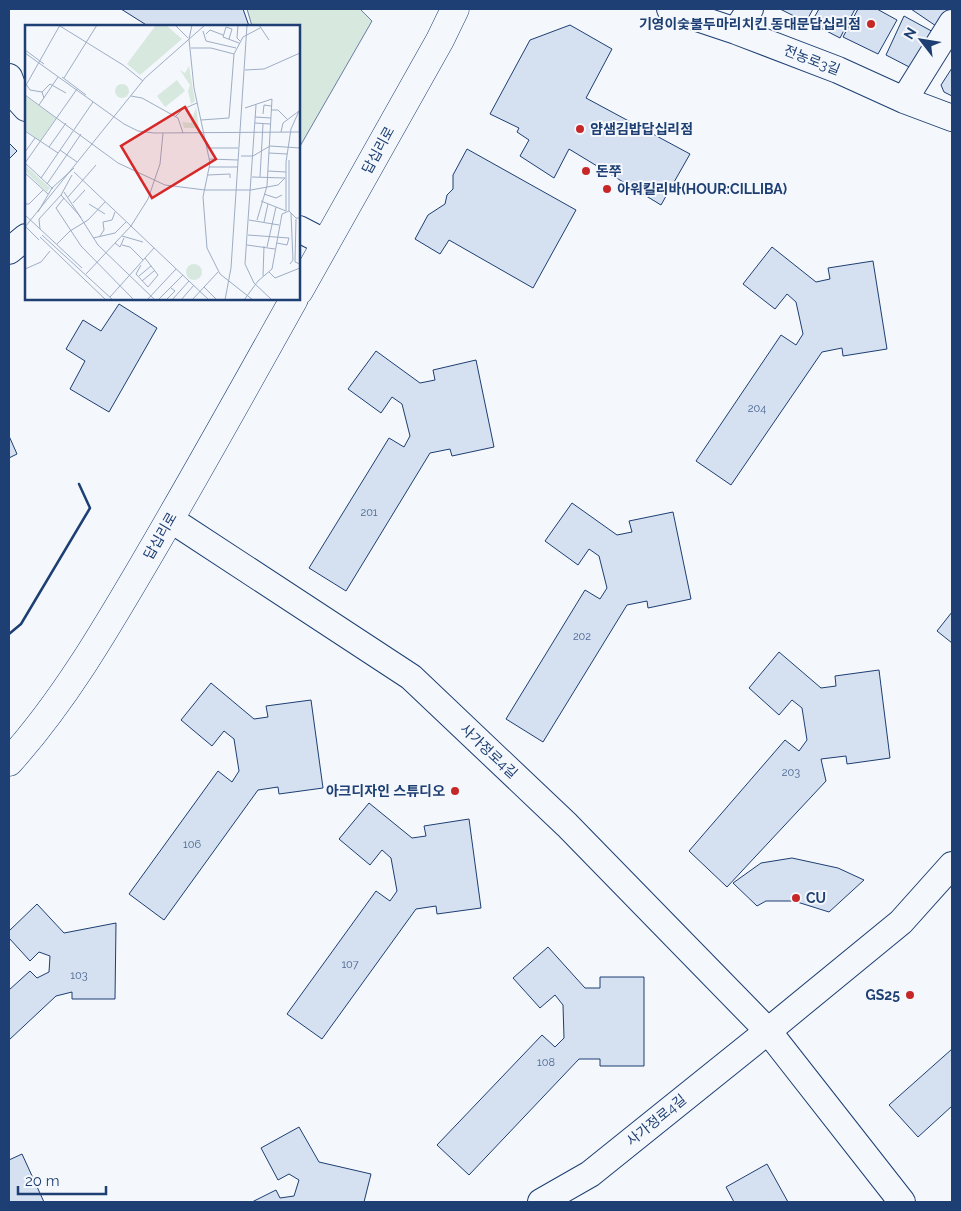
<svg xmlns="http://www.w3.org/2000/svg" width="961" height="1211" viewBox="0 0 961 1211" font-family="Raleway,'Noto Sans KR',sans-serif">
<rect width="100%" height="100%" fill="#f4f7fb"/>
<path fill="#d7e8df" stroke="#687fa3" d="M 247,9 L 360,9 L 372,21 L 299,148 L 299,26 L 252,26 Z"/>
<path fill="#d5e0f0" stroke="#1d3f73" d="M 121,9 L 243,9 L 249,26 L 148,26 Z
M 780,9 L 813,9 L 806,22 Z
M 819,9 L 855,9 L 840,38 L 811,23 Z
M 858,9 L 877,9 L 897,20 L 878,54 L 843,37 Z
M 911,9 L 950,9 L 939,28 Z
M 904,16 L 937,34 L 915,70 L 886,55 Z
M 570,25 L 612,49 L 586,98 L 690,154 L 661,205 L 569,149 L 554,178 L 520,156 L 529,140 L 517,132 L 519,128 L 490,114 L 530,40 Z
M 952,68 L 952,96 L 944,92 L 941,85 Z
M 9,143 L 17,151 L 9,159 Z
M 467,149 L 576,210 L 533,288 L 449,240 L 440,254 L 415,239 L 428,215 L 445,204 L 447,195 L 453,189 L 453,175 Z
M 772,247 L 816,282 L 830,279 L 828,268 L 873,261 L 887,349 L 843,356 L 842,348 L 822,352 L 731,485 L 696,461 L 781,335 L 796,345 L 803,334 L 796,302 L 787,294 L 775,309 L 743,284 Z
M 119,304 L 157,328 L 109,412 L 70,389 L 85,361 L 66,349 L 83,320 L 101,331 Z
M 376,351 L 420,383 L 435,380 L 433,370 L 476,360 L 494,447 L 452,456 L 450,449 L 430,453 L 346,591 L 309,568 L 389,438 L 404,447 L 410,436 L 402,404 L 392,397 L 381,413 L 348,389 Z
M 9,436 L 17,454 L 9,458 Z
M 572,503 L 617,535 L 632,532 L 629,521 L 673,512 L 691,599 L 648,608 L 647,601 L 627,605 L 543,742 L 506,719 L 585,590 L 600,599 L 607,588 L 599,556 L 589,549 L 578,565 L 545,541 Z
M 952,612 L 952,643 L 937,631 Z
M 779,652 L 821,688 L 836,686 L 835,676 L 879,670 L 890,758 L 847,764 L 846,756 L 821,759 L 826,781 L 727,887 L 689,851 L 785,740 L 799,751 L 807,740 L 802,708 L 792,700 L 779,715 L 749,688 Z
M 211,683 L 254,719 L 268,717 L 266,706 L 311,700 L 323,788 L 279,794 L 278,787 L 258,790 L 164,920 L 129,894 L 218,771 L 232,782 L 239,771 L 234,739 L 224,731 L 212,746 L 181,720 Z
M 369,803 L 412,838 L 426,836 L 424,826 L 469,819 L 481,908 L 437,914 L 436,906 L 416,909 L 322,1039 L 287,1014 L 376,891 L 390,901 L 397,891 L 391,858 L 382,850 L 370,865 L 339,839 Z
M 792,858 L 838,868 L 864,880 L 829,912 L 794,901 L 766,901 L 757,906 L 733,883 L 761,863 Z
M 37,904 L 64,933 L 116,923 L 115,999 L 72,999 L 72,992 L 56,996 L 9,1040 L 9,990 L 30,971 L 37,978 L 49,972 L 50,956 L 39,952 L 30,961 L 9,938 L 9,931 Z
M 548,947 L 585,988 L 600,988 L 600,977 L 644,977 L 644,1066 L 600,1066 L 600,1059 L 579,1059 L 469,1175 L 437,1145 L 542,1035 L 555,1047 L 564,1038 L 563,1005 L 555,995 L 540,1008 L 513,978 Z
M 952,1049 L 952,1106 L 918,1137 L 889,1105 Z
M 299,1127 L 319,1162 L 371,1174 L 364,1202 L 252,1202 L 276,1190 L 280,1198 L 294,1196 L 299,1180 L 289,1174 L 278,1180 L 261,1148 Z
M 22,1154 L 44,1202 L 9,1202 L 9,1160 Z
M 767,1164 L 788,1202 L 734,1202 L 726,1187 Z"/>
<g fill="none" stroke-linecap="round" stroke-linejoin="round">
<defs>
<path id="street" d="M 670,9 L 736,31 L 838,70 L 904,100 L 952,118
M 736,31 L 750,9
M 9,77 L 17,98 L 26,108
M 904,100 L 952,23
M 299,229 L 326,243
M 9,251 L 26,237
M 170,519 L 411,677 L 567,825 L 768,1031 L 902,1202
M 541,1202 L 590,1174 L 768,1031 L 901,922 L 952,865"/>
<path id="secondary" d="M 299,291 L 440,40 L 455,9
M 9,762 C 63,702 104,632 145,562 C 196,475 245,387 294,299"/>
</defs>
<use href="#street" stroke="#1d3f73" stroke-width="28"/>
<use href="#secondary" stroke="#1d3f73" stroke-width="29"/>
<use href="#street" stroke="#f4f7fb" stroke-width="26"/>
<use href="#secondary" stroke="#f4f7fb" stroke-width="28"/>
<path stroke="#1d3f73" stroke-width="2.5" d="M 9,634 L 21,624 L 90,508 L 79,484"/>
</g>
<g fill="#c62828" stroke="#f4f7fb" stroke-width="2">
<circle cx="871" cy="24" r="5"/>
<circle cx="580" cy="129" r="5"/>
<circle cx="586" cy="171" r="5"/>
<circle cx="607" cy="189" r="5"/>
<circle cx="455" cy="791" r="5"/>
<circle cx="796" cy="898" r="5"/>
<circle cx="910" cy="995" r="5"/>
</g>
<g text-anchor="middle" stroke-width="4" stroke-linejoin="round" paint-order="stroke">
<g font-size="11" fill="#4b6792">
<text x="757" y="412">204</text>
<text x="369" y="516">201</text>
<text x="582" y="640">202</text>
<text x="791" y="776">203</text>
<text x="192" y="848">106</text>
<text x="350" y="968">107</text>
<text x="79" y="979">103</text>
<text x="546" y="1066">108</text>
</g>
<g font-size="14" font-weight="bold" fill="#1d3f73" stroke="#f4f7fb" text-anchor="start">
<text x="861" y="29" text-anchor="end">기영이숯불두마리치킨 동대문답십리점</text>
<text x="590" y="134">얌샘김밥답십리점</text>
<text x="596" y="176">돈쭈</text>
<text x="617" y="194">아워킬리바(HOUR:CILLIBA)</text>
<text x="445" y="796" text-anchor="end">아크디자인 스튜디오</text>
<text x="806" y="903">CU</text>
<text x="900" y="1000" text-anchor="end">GS25</text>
</g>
<g font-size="14" fill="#1d3f73" stroke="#f4f7fb">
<text transform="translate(812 60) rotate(21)" y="5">전농로3길</text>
<text transform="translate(378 150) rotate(-61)" y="5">답십리로</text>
<text transform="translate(160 536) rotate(-60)" y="5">답십리로</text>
<text transform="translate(489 751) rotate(43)" y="5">사가정로4길</text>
<text transform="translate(656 1120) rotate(-39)" y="5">사가정로4길</text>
</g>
</g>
<g transform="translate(25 25)">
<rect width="275" height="275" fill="#f4f7fb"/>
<path d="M 131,0 L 141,0 L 157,14 L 115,50 L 102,39 ZM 164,41 L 170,76 L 166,79 L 163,66 L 165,60 L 155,45 L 160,48 ZM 152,55 L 160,66 L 140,82 L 132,71 ZM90 66a7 7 0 1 1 14 0a7 7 0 1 1-14 0ZM 0,71 L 31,93 L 15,116 L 0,105 ZM 171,82 L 174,103 L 159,103 L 157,97 L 166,98 ZM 0,140 L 25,163 L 22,167 L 0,146 ZM161 247a8 8 0 1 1 16 0a8 8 0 1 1-16 0Z" fill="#d7e8df"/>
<path fill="none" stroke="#9eadc5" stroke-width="1" d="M 150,0 L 163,13M 167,0 L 164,14 L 169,63 L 185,138 L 178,172 L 182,223 L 195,249 L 228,275M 213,0 L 212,13 L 215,16M 234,0 L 244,15M 35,1 L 98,40 L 118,56M 178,6 L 181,16 L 211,23M 181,9 L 185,5 L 198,10M 204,14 L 207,4 L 201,2 L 198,12 L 214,18M 166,23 L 186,23 L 209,29M 0,25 L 19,39M 0,28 L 99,99 L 113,106 L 129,108 L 275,107M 220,45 L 239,44 L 275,28M 37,52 L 61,70M 39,53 L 72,0M 1,59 L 5,65 L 17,67M 0,62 L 35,0M 0,70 L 93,138 L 140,160 L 180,165 L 226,165 L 253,160 L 260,153M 106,71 L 117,73 L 153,93 L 158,108M 19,73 L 17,67 L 25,59 L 41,68M 14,80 L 33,52M 231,80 L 220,239 L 229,258 L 247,275M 220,83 L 247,74 L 242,161 L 232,195M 246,85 L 253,85 L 262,94M 238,89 L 239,80 L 246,81M 150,92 L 158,84 L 172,78M 230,92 L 246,93M 176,95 L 204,93 L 209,29 L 218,12 L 235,3M 230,98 L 245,99M 0,106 L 33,128M 256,107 L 258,98 L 274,86M 24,122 L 41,98M 182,123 L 213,123M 35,125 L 52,137M 0,127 L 10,113M 244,128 L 262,129M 216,131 L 228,131 L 245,121 L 275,123M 184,134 L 213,135M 264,135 L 264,186 L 271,193 L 275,193M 0,138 L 52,64M 0,138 L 28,164M 184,142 L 213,142M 243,146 L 261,147M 49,147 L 184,275M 0,148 L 23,169M 183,150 L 205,149 L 205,153M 227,152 L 260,153M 235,152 L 238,99M 16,153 L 68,77M 22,159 L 56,109M 39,167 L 56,193M 239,169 L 251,173 L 257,170M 36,170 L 54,190 L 73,220 L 130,275M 43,172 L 71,140M 39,173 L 31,183 L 56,221 L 109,275M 236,176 L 261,186 L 261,137 L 266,104 L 274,86M 48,178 L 60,165M 0,179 L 4,179 L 18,165M 64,179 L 80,189M 13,187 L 27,163 L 49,143M 0,190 L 57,243M 271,194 L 270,237 L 275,239M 224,195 L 254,200M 239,197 L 243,179M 0,201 L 14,215M 0,202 L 120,53 L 180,0M 15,204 L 14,194 L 36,170 L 47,150M 17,210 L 88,275M 223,210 L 264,213 L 262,220 L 252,218M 75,211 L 79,205 L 78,197 L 87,195 L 90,187M 97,211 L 118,217M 15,212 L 81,275M 68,213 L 90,208 L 101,197M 90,218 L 95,222 L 99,213M 32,219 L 45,206 L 63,195 L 80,177M 97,220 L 105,222 L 118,235M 222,220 L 250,224M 242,222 L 251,182M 265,239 L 268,235 L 266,188M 116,240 L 111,249 L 123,262 L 133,250 L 120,233M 0,244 L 16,237 L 25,226M 244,247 L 250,253 L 275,243M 61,249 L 106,201 L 123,174 L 135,139 L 138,108M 114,251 L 126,241M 238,251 L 239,221M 117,256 L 129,246M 179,262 L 192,275M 85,272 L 129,223M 122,275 L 151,244M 133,275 L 158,250M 141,275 L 150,266 L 146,263M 147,275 L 164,256M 156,275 L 169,260M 167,275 L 193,247M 200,275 L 206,243 L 222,0M 219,275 L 233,256 L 247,244 L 257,189 L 264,186"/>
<path fill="#d62828" fill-opacity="0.15" stroke="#d62828" stroke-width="2.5" d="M 160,82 L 191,134 L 127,173 L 96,121 Z"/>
<rect width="275" height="275" fill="none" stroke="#1d3f73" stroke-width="2.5"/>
</g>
<rect width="961" height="1211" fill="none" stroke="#1d3f73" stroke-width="20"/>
<g transform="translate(921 40) rotate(301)" stroke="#f4f7fb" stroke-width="4" paint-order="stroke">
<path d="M0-4L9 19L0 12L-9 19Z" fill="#1d3f73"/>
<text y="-8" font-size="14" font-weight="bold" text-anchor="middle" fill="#1d3f73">N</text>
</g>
<path d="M18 1186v8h88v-8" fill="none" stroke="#1d3f73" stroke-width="2.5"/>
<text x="25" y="1186" font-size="15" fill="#1d3f73" stroke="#f4f7fb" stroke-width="4" paint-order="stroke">20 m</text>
</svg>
